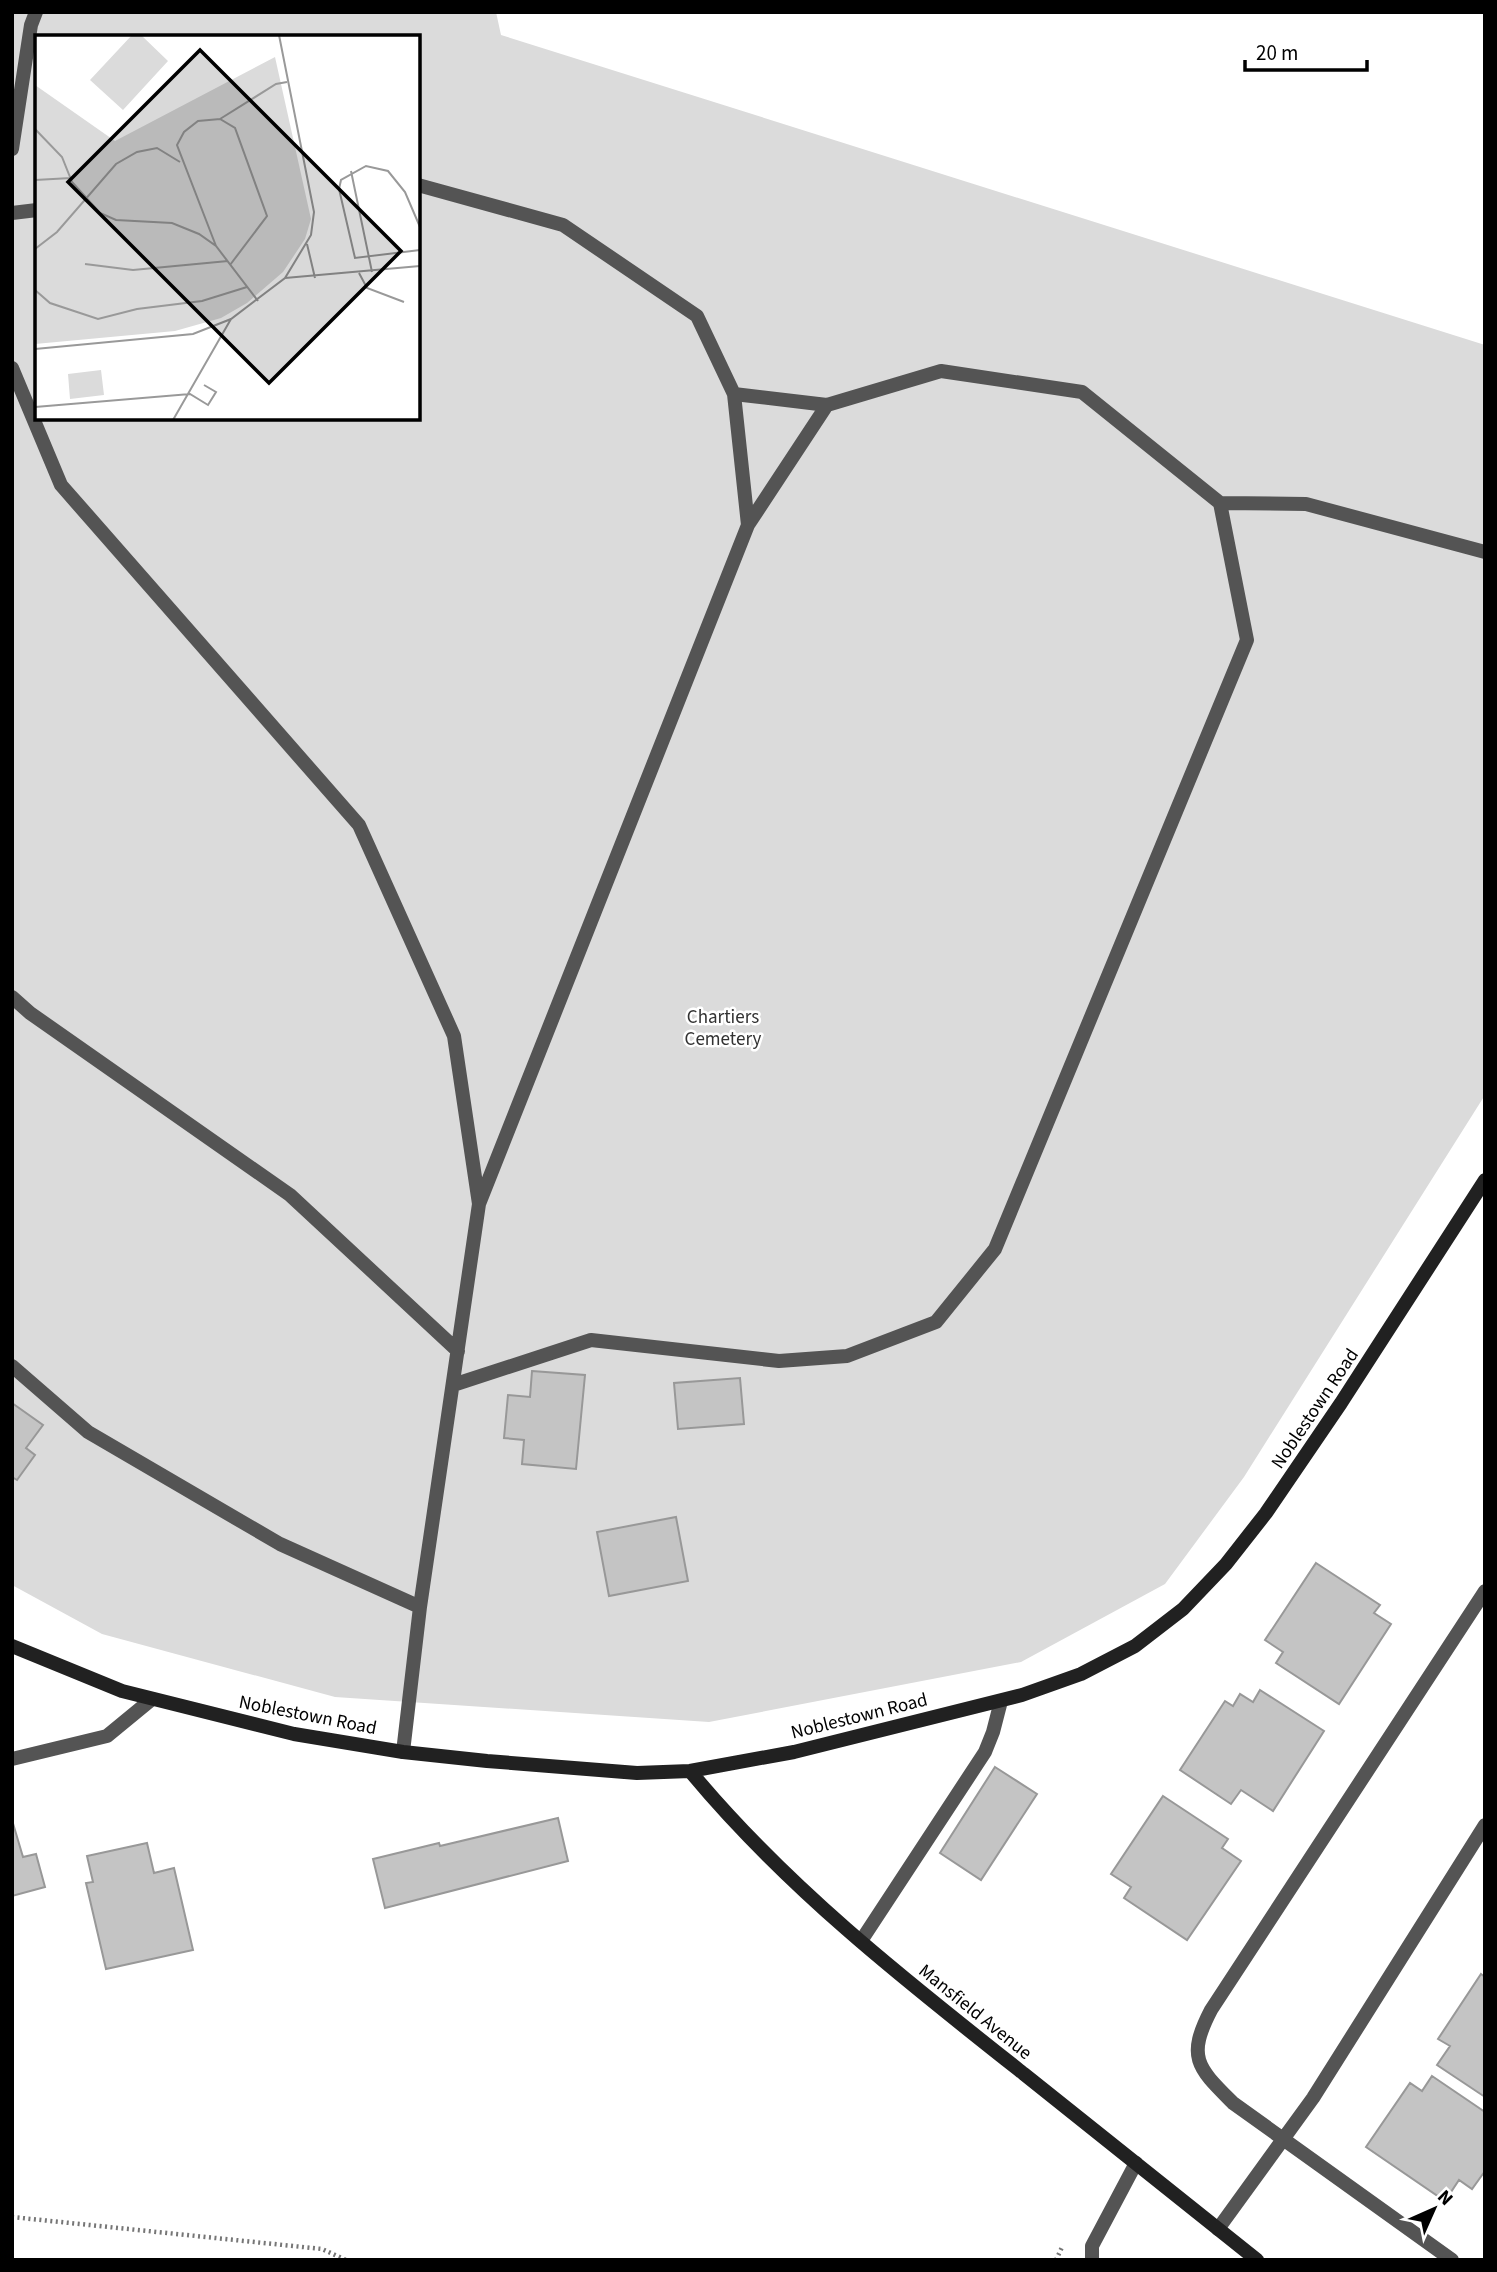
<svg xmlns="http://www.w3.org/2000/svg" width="1497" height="2272" viewBox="0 0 1497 2272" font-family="'Source Sans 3',sans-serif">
<rect width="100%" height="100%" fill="#fff"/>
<path fill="#dbdbdb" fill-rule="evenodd" d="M 12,12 L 496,12 L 501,35 L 1485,345 L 1485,1095 L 1244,1477 L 1165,1584 L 1021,1662 L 709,1722 L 335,1697 L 102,1634 L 12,1585 ZM 37,37 L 418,37 L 418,418 L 37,418 Z"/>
<path fill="#c4c4c4" stroke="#989898" stroke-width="2" d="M 532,1371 L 585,1375 L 576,1469 L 522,1464 L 524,1440 L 504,1438 L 508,1395 L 530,1397 Z
M 740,1378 L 744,1424 L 678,1429 L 674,1383 Z
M 12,1403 L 43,1425 L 26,1448 L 35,1455 L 17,1480 L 12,1477 Z
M 676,1517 L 688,1581 L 609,1596 L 597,1532 Z
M 1316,1563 L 1380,1605 L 1374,1613 L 1391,1624 L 1339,1704 L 1276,1663 L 1283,1652 L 1265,1640 Z
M 1260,1690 L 1324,1731 L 1273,1811 L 1241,1790 L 1231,1804 L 1180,1770 L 1225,1701 L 1233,1706 L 1240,1694 L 1253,1702 Z
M 995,1767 L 1037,1794 L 981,1880 L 940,1853 Z
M 1163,1796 L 1228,1839 L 1222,1848 L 1241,1861 L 1187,1940 L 1124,1898 L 1131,1887 L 1111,1874 Z
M 558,1818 L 568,1861 L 385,1908 L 373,1859 L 439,1843 L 440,1846 Z
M 12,1820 L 23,1857 L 36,1854 L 45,1887 L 12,1896 Z
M 147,1843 L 154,1873 L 174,1868 L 193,1950 L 106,1969 L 86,1883 L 93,1882 L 87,1856 Z
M 1481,1974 L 1485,1977 L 1485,2097 L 1437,2065 L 1450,2046 L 1438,2039 Z
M 1432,2076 L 1485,2112 L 1485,2171 L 1472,2189 L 1459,2180 L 1445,2201 L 1366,2147 L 1410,2083 L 1422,2091 Z"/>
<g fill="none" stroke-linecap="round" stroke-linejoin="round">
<path stroke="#767676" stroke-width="4.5" stroke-dasharray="2 3.5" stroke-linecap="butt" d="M 12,2217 L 322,2249 L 346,2260
M 1056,2260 L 1063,2245"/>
<path stroke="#545454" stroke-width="14" d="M 12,149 L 31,25 L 36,12
M 418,185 L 563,225 L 697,316 L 734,394 L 748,525
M 12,213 L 37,210
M 12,368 L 61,485 L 359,825 L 454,1036 L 479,1204 L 420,1607 L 403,1752
M 734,394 L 827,405
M 1220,503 L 1306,504 L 1485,552
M 12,997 L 30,1013 L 290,1195 L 458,1351
M 12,1366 L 88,1432 L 280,1544 L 420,1607
M 453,1385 L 591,1340 L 779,1361 L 847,1356 L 936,1322 L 995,1249 L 1247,640 L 1220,503 L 1082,392 L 941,371 L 827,405 L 748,525 L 479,1204
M 861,1941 L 985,1752 L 993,1732 L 1001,1701
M 1218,2229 L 1313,2098 L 1485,1825
M 1092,2260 L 1092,2246 L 1136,2163
M 1452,2260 L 1233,2103 C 1198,2068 1186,2058 1211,2010 L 1485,1591"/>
<path stroke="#545454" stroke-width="14" d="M 12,1759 L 107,1736 L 152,1699"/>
<path stroke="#212121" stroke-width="14" d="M 12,1646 L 122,1691 L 294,1734 L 403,1752 L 487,1761 L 637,1773 L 690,1771 L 794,1752 L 1022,1695 L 1081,1674 L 1135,1646 L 1183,1609 L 1226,1564 L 1266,1513 L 1341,1403 L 1485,1180
M 690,1771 C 786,1887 906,1981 1024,2074 C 1102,2136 1179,2198 1257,2260"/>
</g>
<g text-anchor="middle" stroke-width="5" stroke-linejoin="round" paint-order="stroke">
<g font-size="19" fill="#323232" stroke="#fff">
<text x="723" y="1023">Chartiers<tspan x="723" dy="22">Cemetery</tspan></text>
</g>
<g font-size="19" fill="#000" stroke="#fff">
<text transform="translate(1314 1408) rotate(-56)" y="7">Noblestown Road</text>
<text transform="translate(308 1714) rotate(11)" y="7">Noblestown Road</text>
<text transform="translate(859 1715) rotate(-14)" y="7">Noblestown Road</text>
<text transform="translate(976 2011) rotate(39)" y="7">Mansfield Avenue</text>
</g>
</g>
<g transform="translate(35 35)">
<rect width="385" height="385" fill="#fff"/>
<path d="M 97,0 L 106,0 L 133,26 L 88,75 L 55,45 ZM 240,22 L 276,184 L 270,204 L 248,237 L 212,268 L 186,283 L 140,296 L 0,309 L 0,50 L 80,106 ZM 66,335 L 69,360 L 35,364 L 33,339 Z" fill="#dbdbdb"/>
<path fill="none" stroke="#999" stroke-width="2" d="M 185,84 L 241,49 L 252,47M 0,94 L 27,122 L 37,147 L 65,178 L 81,185 L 137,188 L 164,199 L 181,211 L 223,266M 316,136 L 337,237M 0,145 L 36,143M 385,192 L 370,157 L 353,136 L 331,131 L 306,145 L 304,154 L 320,223 L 385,215M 272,209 L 280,243M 181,211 L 142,110 L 149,97 L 163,86 L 185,84 L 200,93 L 232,181 L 195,230M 0,214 L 22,197 L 81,129 L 102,117 L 122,113 L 145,127M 50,229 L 98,235 L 193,226M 324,238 L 332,253 L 369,267M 250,243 L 385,231M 0,255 L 15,268 L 63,284 L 102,274 L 167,266 L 212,252M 0,314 L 158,299 L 196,284 L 250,243 L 276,200 L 279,177 L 244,0M 0,372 L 155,359 L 173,370 L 181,357 L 169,350M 138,385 L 196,284"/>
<path fill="#000" fill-opacity="0.15" stroke="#000" stroke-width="3.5" d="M 165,15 L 366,216 L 234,348 L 33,147 Z"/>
<rect width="385" height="385" fill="none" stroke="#000" stroke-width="3.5"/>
</g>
<rect width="1497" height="2272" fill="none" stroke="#000000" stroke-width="28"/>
<g transform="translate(1434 2209) rotate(45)" stroke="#ffffff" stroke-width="5" paint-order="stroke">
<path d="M0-5L12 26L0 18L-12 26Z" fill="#000000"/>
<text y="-10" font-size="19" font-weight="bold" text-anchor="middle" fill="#000000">N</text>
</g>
<path d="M1245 60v10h122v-10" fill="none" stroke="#000000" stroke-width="3.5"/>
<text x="1256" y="60" font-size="21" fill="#000000" stroke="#ffffff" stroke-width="5" paint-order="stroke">20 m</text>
</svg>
